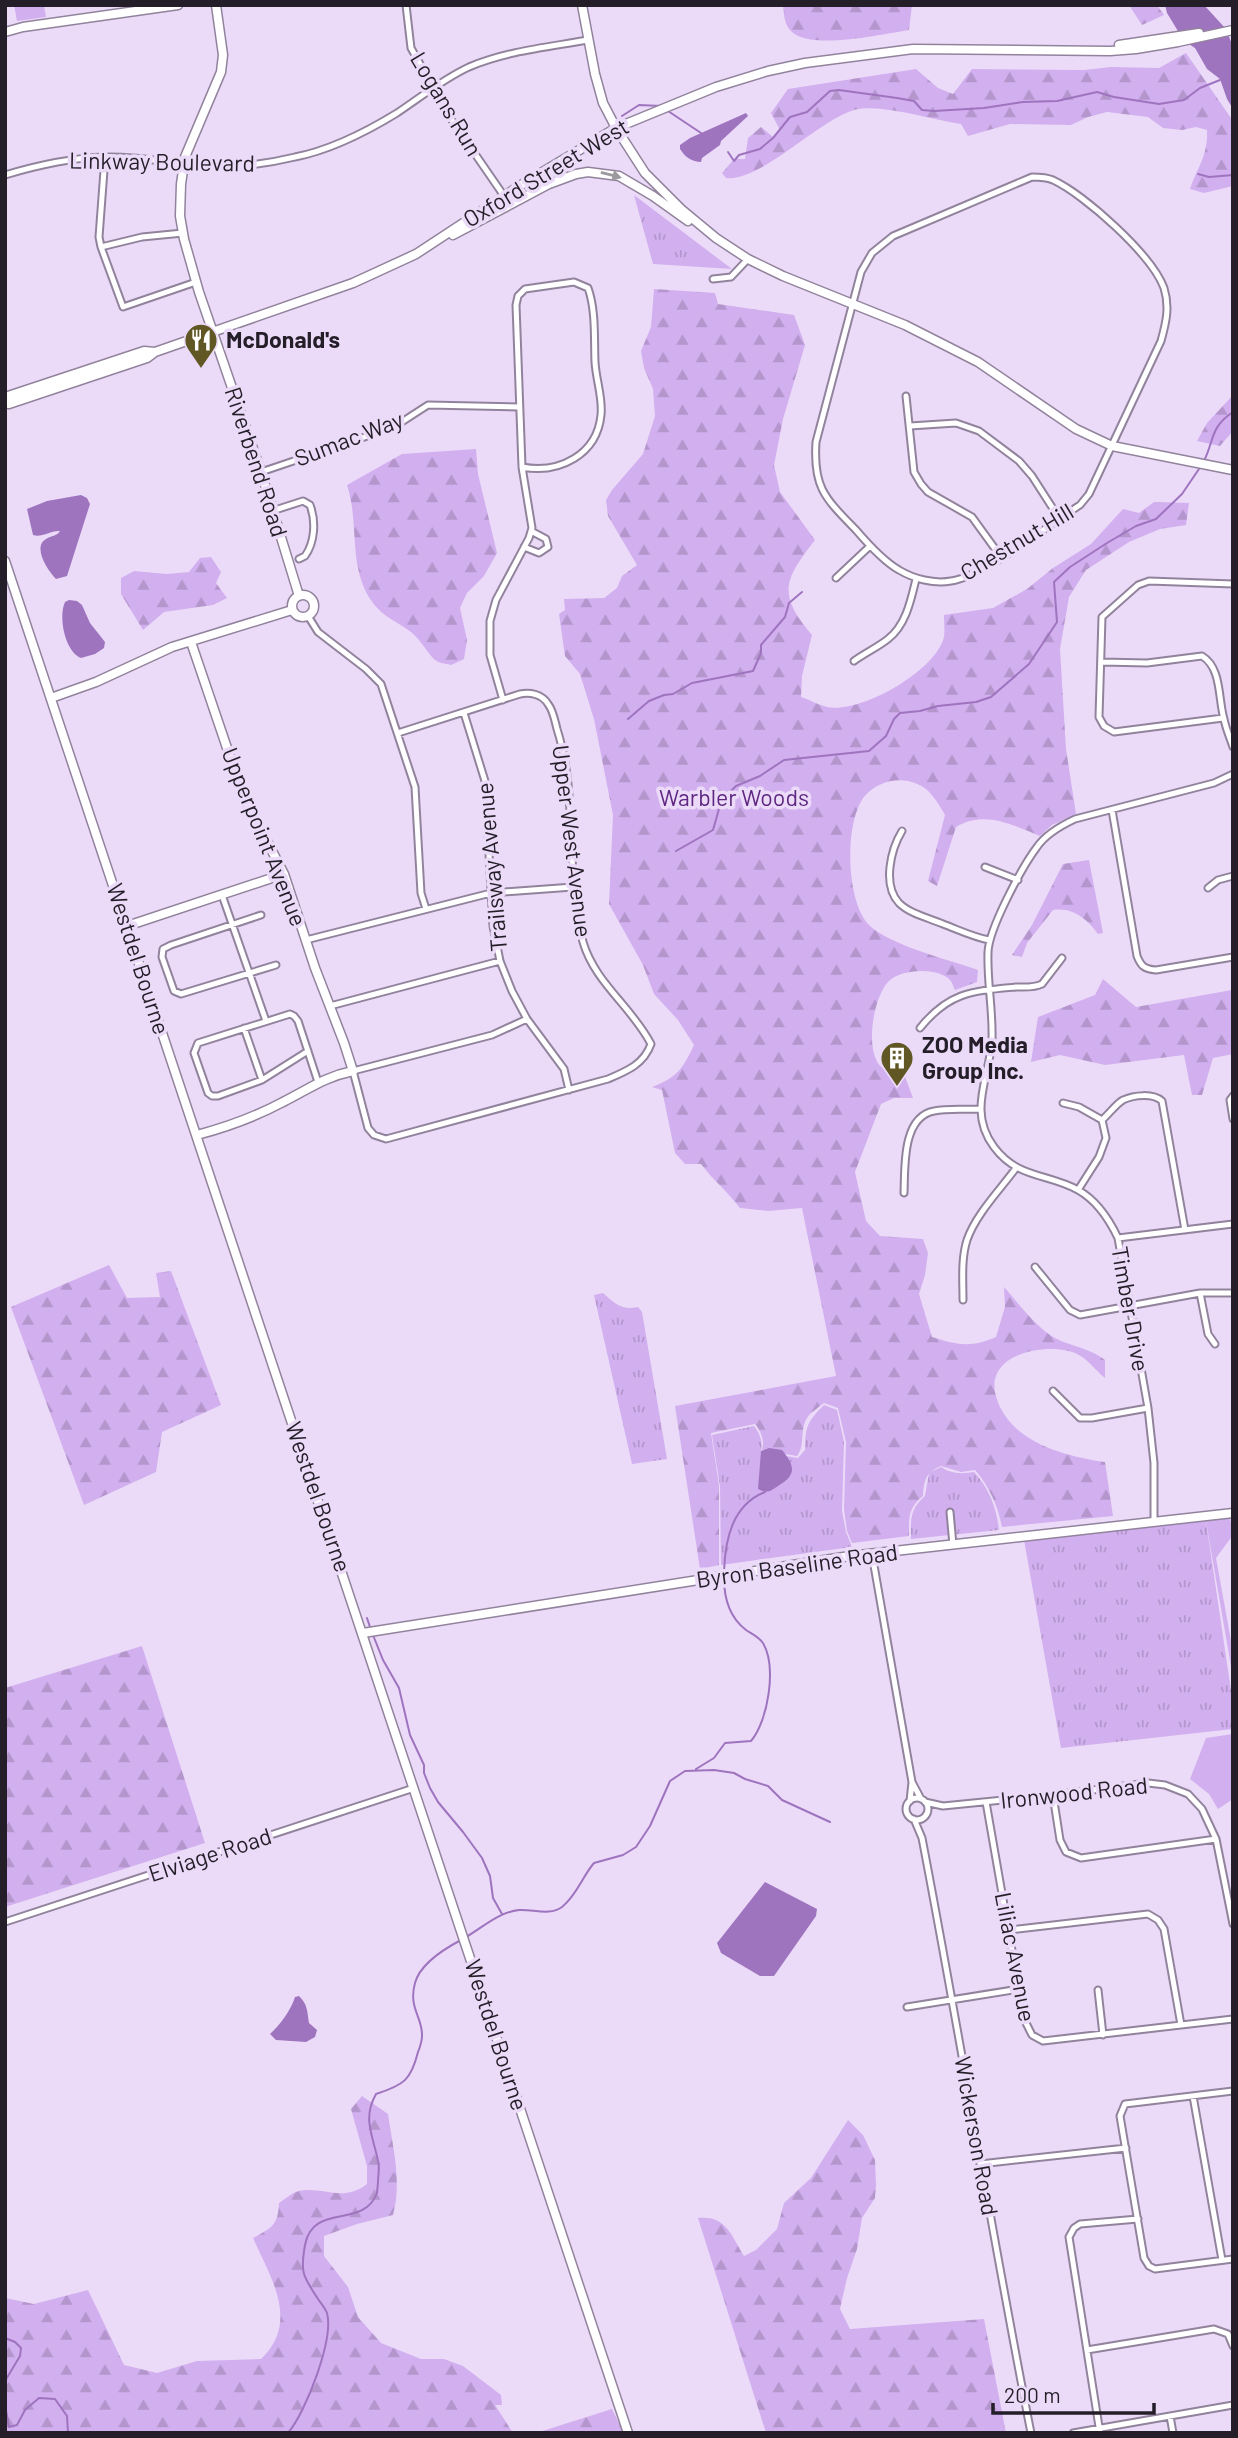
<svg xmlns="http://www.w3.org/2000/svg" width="1238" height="2438" viewBox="0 0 1238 2438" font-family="Barlow,sans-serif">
<defs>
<pattern id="grass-tufts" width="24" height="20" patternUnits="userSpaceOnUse" patternTransform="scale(1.75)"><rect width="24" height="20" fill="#d2afef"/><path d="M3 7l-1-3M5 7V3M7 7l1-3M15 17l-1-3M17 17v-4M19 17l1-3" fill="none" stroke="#b496cd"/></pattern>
<pattern id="forest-firs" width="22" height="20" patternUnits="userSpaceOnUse" patternTransform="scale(1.75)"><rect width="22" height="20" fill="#d2afef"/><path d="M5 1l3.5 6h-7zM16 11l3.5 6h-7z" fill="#b496cd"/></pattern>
</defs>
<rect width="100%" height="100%" fill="#ebdbf8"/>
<path fill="url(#grass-tufts)" d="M 634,195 L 732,269 L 653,264 Z
M 603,1293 C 614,1303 622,1311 638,1307 L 642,1312 L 667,1459 L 632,1464 L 594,1295 Z
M 824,1405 L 837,1410 L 844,1442 L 842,1511 L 846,1532 L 852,1547 L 721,1565 L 720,1487 L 712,1435 L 754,1426 C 760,1433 763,1443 761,1452 L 798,1458 L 805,1450 C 805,1426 808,1421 824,1405 Z
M 941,1467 C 952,1474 962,1474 974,1472 C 989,1488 997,1509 999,1530 L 911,1539 C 911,1520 909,1510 925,1496 L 929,1473 Z
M 1206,1521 L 1233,1704 L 1233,1729 L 1061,1748 L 1024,1540 Z"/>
<path fill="url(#forest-firs)" d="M 783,5 L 912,5 L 909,30 C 883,34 810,51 791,31 C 784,25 784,13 783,5 Z
M 1129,5 L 1157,5 L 1164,15 L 1142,25 Z
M 1186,53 L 1233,121 L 1233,186 L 1204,193 L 1190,189 C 1198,166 1208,156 1207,130 L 1196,127 L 1182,130 L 1163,128 L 1148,117 L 1107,112 L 1088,117 L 1071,125 L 1010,124 L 968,136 L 961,124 C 932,120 879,103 854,110 C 817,121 761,182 726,178 L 722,173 L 734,159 L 745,159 L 748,138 L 761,127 L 773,137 L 780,130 L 771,113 L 788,89 L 916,69 L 938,88 L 953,94 L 972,69 L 1084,70 L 1111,67 L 1159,68 Z
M 654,289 L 715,293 L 718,304 L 794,315 L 805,345 L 783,419 L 774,465 L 780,492 L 815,540 C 784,580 777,594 812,635 L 802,676 L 801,697 C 810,700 819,705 827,707 C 860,714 936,671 944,637 C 945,631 944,622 944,615 L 993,608 L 1027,589 L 1053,568 L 1091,544 L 1123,509 L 1139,513 L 1154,502 L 1189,503 L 1186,525 L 1160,529 L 1129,542 L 1086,570 L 1069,597 L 1060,649 L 1066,749 L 1076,814 L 1052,825 L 1040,836 C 1012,825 985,810 956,827 L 937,886 L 928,881 L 945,815 C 940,806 934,796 926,789 C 907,774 878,779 864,797 C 844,823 846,902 869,925 C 889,945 950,960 978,970 L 977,982 L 955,990 C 953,987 953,983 950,980 C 938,967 901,969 889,981 C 874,996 867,1040 876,1059 C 877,1064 883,1068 886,1072 L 901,1066 L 913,1098 L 894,1098 L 881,1104 L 855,1172 L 866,1221 L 880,1236 L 923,1239 L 928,1253 L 925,1275 L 919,1294 L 932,1337 C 958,1345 971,1348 996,1337 L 1005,1307 L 1004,1287 C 1018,1303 1032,1322 1050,1335 C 1066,1346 1089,1347 1105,1360 L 1105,1378 C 1095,1370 1088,1359 1077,1354 C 1054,1343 1005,1350 996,1376 C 992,1386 996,1398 1000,1407 C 1018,1444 1066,1456 1105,1462 L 1113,1516 L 1002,1527 C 998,1506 989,1486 975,1470 L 961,1472 L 941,1466 C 926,1473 924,1479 923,1496 C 908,1508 909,1517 909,1536 L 852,1543 L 847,1531 L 844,1509 L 846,1442 L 838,1408 L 824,1403 C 819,1407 810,1413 807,1418 C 799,1431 806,1445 797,1456 L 762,1450 C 765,1441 761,1431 755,1424 L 711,1433 L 719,1486 L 719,1565 L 700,1569 L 675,1406 L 836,1376 L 802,1208 L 768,1211 L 740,1208 C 728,1192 713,1180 701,1164 L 685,1164 L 675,1153 L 662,1090 L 652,1087 C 678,1077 683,1068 694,1045 L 678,1020 L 654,994 L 643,965 L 609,904 L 613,815 L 594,719 L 580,674 L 565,656 L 559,614 L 565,610 L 564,599 L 604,598 L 617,588 L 622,576 L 637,565 L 608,516 L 606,500 L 612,490 L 643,454 L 655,416 L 653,389 L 644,368 L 641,351 L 651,327 Z
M 1233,395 L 1233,431 L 1220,446 L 1197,441 L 1207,423 Z
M 476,449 L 478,474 L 497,553 L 484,576 L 467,593 L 460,608 L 467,640 L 464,659 L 451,665 C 447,664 439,663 435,660 C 430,656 420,639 411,632 C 398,622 383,617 373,603 C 347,568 360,524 347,485 L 402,454 Z
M 211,557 L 221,572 L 216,583 L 227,598 L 213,605 L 164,612 L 143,630 L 121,594 L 121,578 L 134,571 L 167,574 L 189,572 L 200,558 Z
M 1089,860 L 1103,933 L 1098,934 C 1087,919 1073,907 1053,910 L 1027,943 L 1022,957 L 1012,955 L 1032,925 L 1063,864 Z
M 1103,979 L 1136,1007 L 1232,990 L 1233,1054 L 1213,1058 L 1202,1095 L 1192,1095 L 1184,1055 L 1105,1065 L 1060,1055 L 1031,1062 L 1038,1017 L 1095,995 Z
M 109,1265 L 127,1298 L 160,1297 L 156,1273 L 171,1271 L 221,1405 L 162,1432 L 156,1472 L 84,1505 L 11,1307 Z
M 142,1646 L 205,1843 L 5,1907 L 5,1688 Z
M 362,2096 L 388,2114 C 393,2148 402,2182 393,2215 L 357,2224 L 324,2236 L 324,2256 L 348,2287 L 358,2317 L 381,2343 L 421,2359 L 444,2359 L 463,2366 L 501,2395 L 502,2405 L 495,2405 L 513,2433 L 5,2433 L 5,2298 L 34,2304 L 88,2290 L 124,2365 L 157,2373 L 197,2361 L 261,2359 C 300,2322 271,2278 253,2238 C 272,2228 278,2225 279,2203 C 285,2199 293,2192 299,2191 C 323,2186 343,2203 367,2184 L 367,2166 L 351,2109 Z
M 848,2120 L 863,2135 L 875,2160 L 876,2185 L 875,2198 L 862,2218 L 857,2249 L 847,2278 L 840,2309 L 850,2329 L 984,2319 L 1006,2433 L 766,2433 L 698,2218 C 726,2215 731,2235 744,2256 L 756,2250 L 777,2229 L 784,2203 L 811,2178 Z
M 612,2409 L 624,2433 L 536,2433 Z"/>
<path fill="#d2afef" d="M 14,5 L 44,5 L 46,17 L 17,21 Z
M 1230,1518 L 1233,1535 L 1216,1558 L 1233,1652 L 1233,1678 L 1206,1521 Z
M 1233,1734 L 1233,1799 L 1218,1809 L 1209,1794 L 1190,1779 L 1206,1738 Z"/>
<path fill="#9f74bf" d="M 1165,5 L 1204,5 L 1226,29 L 1233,47 L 1233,109 L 1227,99 L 1220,79 L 1207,69 L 1195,48 L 1184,41 L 1167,13 Z
M 746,113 L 748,116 L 721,141 L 720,145 L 702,158 L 701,162 C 692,162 685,157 680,149 L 680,145 L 690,138 Z
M 81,495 L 87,498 L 90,504 L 67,576 L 56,579 C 48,571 32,547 46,539 C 52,535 56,537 60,531 C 51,530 42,538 33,535 L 27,509 L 47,501 Z
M 69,600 L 77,601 L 82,605 L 90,623 L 105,642 L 104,648 L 95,654 L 81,658 C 65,652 58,617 65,602 Z
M 769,1448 L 782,1450 C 795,1466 797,1475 778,1486 C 770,1491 768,1494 758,1489 L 761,1451 Z
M 765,1882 L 817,1909 L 816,1916 L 774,1976 L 760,1976 L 721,1953 L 717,1943 Z
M 299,1996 C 308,2005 307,2011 309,2023 L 317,2030 L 315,2037 L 306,2042 L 276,2040 L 270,2034 C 280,2025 291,2010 295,1997 Z"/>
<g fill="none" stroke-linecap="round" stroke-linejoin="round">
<path stroke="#9f74bf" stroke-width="2" d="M 668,111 L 701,133
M 622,116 L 639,105 L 661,106
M 728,152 L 734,161 L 739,155 L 760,149 L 773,138 L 790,117 L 807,112 L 830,91 L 839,90 L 897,98 L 914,101 L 922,110 L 934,111 L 984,108 L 1023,102 L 1057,101 L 1097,92 L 1114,97 L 1159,104 L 1184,100 L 1200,88 L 1220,80
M 1198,174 L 1209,177 L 1233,175
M 1204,461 C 1214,441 1210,427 1233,412
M 628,719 L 649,701 L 664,695 L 673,694 L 692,683 L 753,671 L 761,653 L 761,645 L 785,617 L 789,603 L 802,592
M 676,851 L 713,830 L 719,809 L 728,794 L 736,786 L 760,776 L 784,760 L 869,751 L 886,736 L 894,719 L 900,713 L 920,711 L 938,706 L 976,702 L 991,697 L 1029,664 L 1057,622 L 1054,582 L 1070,567 L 1107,543 L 1136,526 L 1156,519 L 1182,494 L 1201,466
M 724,1572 C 725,1540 732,1505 765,1492
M 367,1618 L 370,1627
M 373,1635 L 383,1660 L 399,1688 L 410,1735 L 424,1765 L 424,1773 L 430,1788 L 438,1802 L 463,1832 L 482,1858 L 490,1876 L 493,1898 L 502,1914
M 696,1769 L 714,1758 L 725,1743 L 751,1741 C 768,1721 777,1667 763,1643 C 759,1637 752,1634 746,1630 C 729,1617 724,1598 724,1578
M 466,1937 C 483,1927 499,1912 519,1910 C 533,1909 550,1916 562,1907 C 577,1895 582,1877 594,1863 L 623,1855 L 636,1847 L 650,1826 L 670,1781 L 685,1771 L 714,1770 L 734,1773 L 745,1779 L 768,1786 L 782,1800 L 830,1822
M 5,2338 L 15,2342 L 21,2348 L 20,2356 L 5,2381
M 5,2405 L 9,2427 L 17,2425 L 25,2410 L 39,2398 L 55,2399 L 67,2416 L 68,2433
M 288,2433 C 306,2412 334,2339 327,2313 C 325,2308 321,2303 318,2299 C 303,2276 300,2273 305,2245 C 313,2202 363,2230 377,2193 C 377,2192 378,2183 378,2182 C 378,2175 380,2167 378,2161 C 373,2135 362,2119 376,2094 C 404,2085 411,2080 418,2052 C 420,2047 422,2041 422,2036 C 423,2018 408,2008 415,1983 C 420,1964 444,1949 461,1940"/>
<defs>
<path id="street" d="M 406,5 L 411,48 L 451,119 L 504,196
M 5,175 C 38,165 70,158 104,157 C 138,156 172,163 205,166 C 235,168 266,164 295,157 C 331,150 366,132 397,113 C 421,97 443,79 469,67 C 506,51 549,47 588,40
M 1032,177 C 1040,177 1046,177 1053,180 C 1085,195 1152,255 1164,288 C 1170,307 1166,323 1161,341 L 1089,494 L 1080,505 C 1050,524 983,577 951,581 C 934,584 914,579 899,570 C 883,561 868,544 856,530 C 825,498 813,488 816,442 L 861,272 L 872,253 L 893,236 Z
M 183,233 L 142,237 L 101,247 L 123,307 L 196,282
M 101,247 L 99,237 L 105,157
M 713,279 L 731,277 L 748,259
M 906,396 L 914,472 L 921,484 L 928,492 L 972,517 L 1001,557
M 910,426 L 956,423 L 979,431 L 1019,461 L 1032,476 L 1059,518
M 261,472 L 394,427 L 428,405 L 519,407
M 272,511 L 303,501 L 310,505 C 316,521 315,542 305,556 L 299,559
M 524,547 L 539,553 L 548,547 L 546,539 L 531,531
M 836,578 L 870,546
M 308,616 L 318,632 L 366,669 L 381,684 L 415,787 L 421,893 L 426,909
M 854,661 C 865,653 878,647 888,639 C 906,625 911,600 916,579
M 1102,662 L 1147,663 L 1202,656 C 1222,668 1218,699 1224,719 C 1226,729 1230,738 1233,747
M 503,700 L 490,655 L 490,621 L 496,600 L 529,538 L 532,528 L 522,467 L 516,305 L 518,296 L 525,289 L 574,282 L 588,288 C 596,310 594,338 595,362 C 596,380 603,398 601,415 C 597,455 559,474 522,467
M 464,713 L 485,781 L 493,926 L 500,961 L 512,991 L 527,1019 L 564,1069 L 569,1090
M 1223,718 L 1114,732 L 1104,726 L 1099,717 L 1102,617 L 1138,585 L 1149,581 L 1233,584
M 398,733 L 520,694 C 530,692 542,694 548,704 C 553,710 555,721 557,729 C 579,798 564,872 583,942 C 595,983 632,1007 651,1044 C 644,1064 627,1071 608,1079 L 386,1139 L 374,1135 L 368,1128 L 353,1071 L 492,1035 L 527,1019
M 1112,810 L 1137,956 C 1141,966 1144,969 1156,970 L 1233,957
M 902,831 C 891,849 882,885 899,903 C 910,914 929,918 943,924 C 959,930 973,937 989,940
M 985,867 L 1018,880
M 1208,888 L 1218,880 L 1233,876
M 222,895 L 266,1021
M 261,915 L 171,945 L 163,949 L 162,957 L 174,991 L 181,994 L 276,965
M 306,940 L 491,893 L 573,887
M 330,1006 L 500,961
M 244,1028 L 262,1080
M 920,1028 C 949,992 972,991 1016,987 C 1025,987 1034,988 1042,984 L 1062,958
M 308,1051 L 262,1080 L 218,1096 L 212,1096 L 208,1093 L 194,1053 L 198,1043 L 290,1014 L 294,1016 L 298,1021 L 318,1082
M 1233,1096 L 1230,1100 L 1233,1119
M 1063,1103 L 1079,1107 L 1102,1120 L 1106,1138 L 1099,1157 L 1078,1190
M 1102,1120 C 1109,1114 1116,1104 1123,1100 C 1134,1095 1153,1093 1162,1101 L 1185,1230
M 904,1193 C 905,1167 902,1117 934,1111 C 948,1108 965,1110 979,1109
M 1118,1238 L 1233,1224
M 1035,1267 L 1070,1310 L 1080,1315 L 1200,1293 L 1233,1293
M 1200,1293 L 1208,1334 L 1215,1344
M 963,1300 C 963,1281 961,1259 967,1240 C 976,1214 1000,1190 1016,1168
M 1053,1391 L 1080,1418 L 1092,1418 L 1148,1408
M 950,1512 L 953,1545
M 1154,1520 L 1154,1463 L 1148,1408 L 1118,1238 C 1109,1219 1096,1200 1078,1190 C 1047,1173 1018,1179 994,1147 C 967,1111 990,1077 992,1039 C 993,1010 987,982 988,953 C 988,930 1022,867 1037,847 C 1046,834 1060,826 1075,819 L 1214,783 L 1233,774
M 872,1554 L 912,1782 L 910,1801
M 912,1782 L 921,1799
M 1053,1795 L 1060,1840 L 1066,1852 L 1081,1858 L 1216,1839
M906 1809a11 11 0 1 1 22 0a11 11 0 1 1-22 0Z
M 925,1802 L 943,1806 L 1053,1795 L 1148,1783 L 1165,1785 L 1188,1794 L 1202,1809 L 1216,1839 L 1233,1924
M 986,1802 L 1024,2019 L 1032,2035 L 1043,2041 L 1233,2019
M 914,1819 L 922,1838 C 960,2036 992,2235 1031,2433
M 5,1922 L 414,1788
M 1009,1930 L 1148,1914 L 1158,1920 L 1164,1929 L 1181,2025
M 1098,1990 L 1103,2035
M 907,2007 L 1019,1989
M 1233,2091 L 1125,2104 L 1120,2116 L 1144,2258 L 1149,2266 L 1155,2269 L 1233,2259
M 1193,2096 L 1222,2260
M 980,2164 L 1126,2148
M 1087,2350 L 1214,2329 L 1228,2334 L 1233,2346
M 1170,2416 L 1173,2433
M 1073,2433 L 1233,2405
M 1100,2433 L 1069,2237 L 1074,2228 L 1080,2224 L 1138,2219"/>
<path id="secondary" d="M 216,5 L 223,55 L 221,72 L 185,157 L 181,184 L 180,216 L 184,239 L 199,292 L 261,472 L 299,596
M 582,5 L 595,74 L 603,103 L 616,128 L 645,173 L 681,209 L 716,238 L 748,259 L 783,276 L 905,325 L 978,362 L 1076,429 L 1112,446 L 1233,470
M 5,32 L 23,27 L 178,5
M 1119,45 L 1199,33
M 453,235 L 549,184 L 576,174 L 588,172 L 619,176 L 653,196 L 688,221
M 5,397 L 144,351 L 155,352
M 5,403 L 9,404 L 147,358 L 155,352 L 353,283 L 416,254 L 521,185 L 616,128 L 716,87 L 768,71 L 805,63 L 913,49 L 1110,51 L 1136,49 L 1178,42 L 1233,30
M 5,561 L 628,2433
M292 606a11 11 0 1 1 22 0a11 11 0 1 1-22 0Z
M 191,642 L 243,795 L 284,874 L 315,968 L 344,1043 L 353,1071 C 324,1077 309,1089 283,1102 C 255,1117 227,1127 197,1135
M 51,698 L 96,682 L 172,647 L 292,610
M 127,926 L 284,874
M 363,1633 L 850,1556 L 1233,1513"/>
</defs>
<use href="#street" stroke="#92839d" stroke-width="9"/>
<use href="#secondary" stroke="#92839d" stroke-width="11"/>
<use href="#street" stroke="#fff" stroke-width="5"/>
<use href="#secondary" stroke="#fff" stroke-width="8"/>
</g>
<defs><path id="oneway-solid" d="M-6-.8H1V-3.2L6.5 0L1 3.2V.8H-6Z" transform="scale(1.75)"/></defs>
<use fill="#9c9a9e" href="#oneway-solid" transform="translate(611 175) rotate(15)"/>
<defs>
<symbol id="restaurant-pin" viewBox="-11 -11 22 30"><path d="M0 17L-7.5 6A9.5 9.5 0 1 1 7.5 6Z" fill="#605724" stroke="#ebdbf8"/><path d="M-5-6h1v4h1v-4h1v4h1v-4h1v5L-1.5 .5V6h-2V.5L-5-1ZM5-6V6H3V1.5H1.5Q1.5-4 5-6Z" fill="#fff"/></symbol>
<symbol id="building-pin" viewBox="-11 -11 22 30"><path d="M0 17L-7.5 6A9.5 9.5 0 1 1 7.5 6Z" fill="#605724" stroke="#ebdbf8"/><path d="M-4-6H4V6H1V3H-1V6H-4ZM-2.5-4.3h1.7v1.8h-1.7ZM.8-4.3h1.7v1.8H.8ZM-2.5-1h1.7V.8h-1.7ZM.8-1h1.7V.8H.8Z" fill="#fff"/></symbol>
</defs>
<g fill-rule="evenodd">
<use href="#restaurant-pin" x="182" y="321" width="38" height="52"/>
<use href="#building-pin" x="878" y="1039" width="38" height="52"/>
</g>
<g text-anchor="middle" stroke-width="7" stroke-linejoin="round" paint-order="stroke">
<g font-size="23" fill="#241e28" stroke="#ebdbf8">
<text transform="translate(446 104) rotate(59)" y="8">Logans Run</text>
<text transform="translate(162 162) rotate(1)" y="8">Linkway Boulevard</text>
<text transform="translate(546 173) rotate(-31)" y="8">Oxford Street West</text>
<text transform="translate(349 439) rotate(-21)" y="8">Sumac Way</text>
<text transform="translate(256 462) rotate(72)" y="8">Riverbend Road</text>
<text transform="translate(1017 542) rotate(-31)" y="8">Chestnut Hill</text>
<text transform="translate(264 837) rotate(68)" y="8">Upperpoint Avenue</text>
<text transform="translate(572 841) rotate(83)" y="8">Upper West Avenue</text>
<text transform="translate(492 867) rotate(-95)" y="8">Trailsway Avenue</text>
<text transform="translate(138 959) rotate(72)" y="8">Westdel Bourne</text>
<text transform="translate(1130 1309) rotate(80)" y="8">Timber Drive</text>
<text transform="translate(318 1497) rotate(71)" y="8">Westdel Bourne</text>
<text transform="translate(797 1566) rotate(-8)" y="8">Byron Baseline Road</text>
<text transform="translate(1074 1793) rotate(-6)" y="8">Ironwood Road</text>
<text transform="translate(210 1855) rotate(-18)" y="8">Elviage Road</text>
<text transform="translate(1015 1957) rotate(79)" y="8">Liliac Avenue</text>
<text transform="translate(496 2035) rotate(72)" y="8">Westdel Bourne</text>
<text transform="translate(976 2136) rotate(80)" y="8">Wickerson Road</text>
</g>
<g font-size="23" font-weight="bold" fill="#241e28" stroke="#ebdbf8" text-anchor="start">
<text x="226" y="348">McDonald's</text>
<text x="922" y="1053">ZOO Media<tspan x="922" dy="26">Group Inc.</tspan></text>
</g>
<g font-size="23" fill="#5e2681" stroke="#ebdbf8">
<text x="734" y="806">Warbler Woods</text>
</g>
</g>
<rect width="1238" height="2438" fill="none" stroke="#241e28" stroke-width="14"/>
<path d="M993 2403v10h161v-10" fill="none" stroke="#241e28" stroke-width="3.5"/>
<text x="1004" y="2403" font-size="21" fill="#241e28" stroke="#ebdbf8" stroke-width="5" paint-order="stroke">200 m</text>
</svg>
